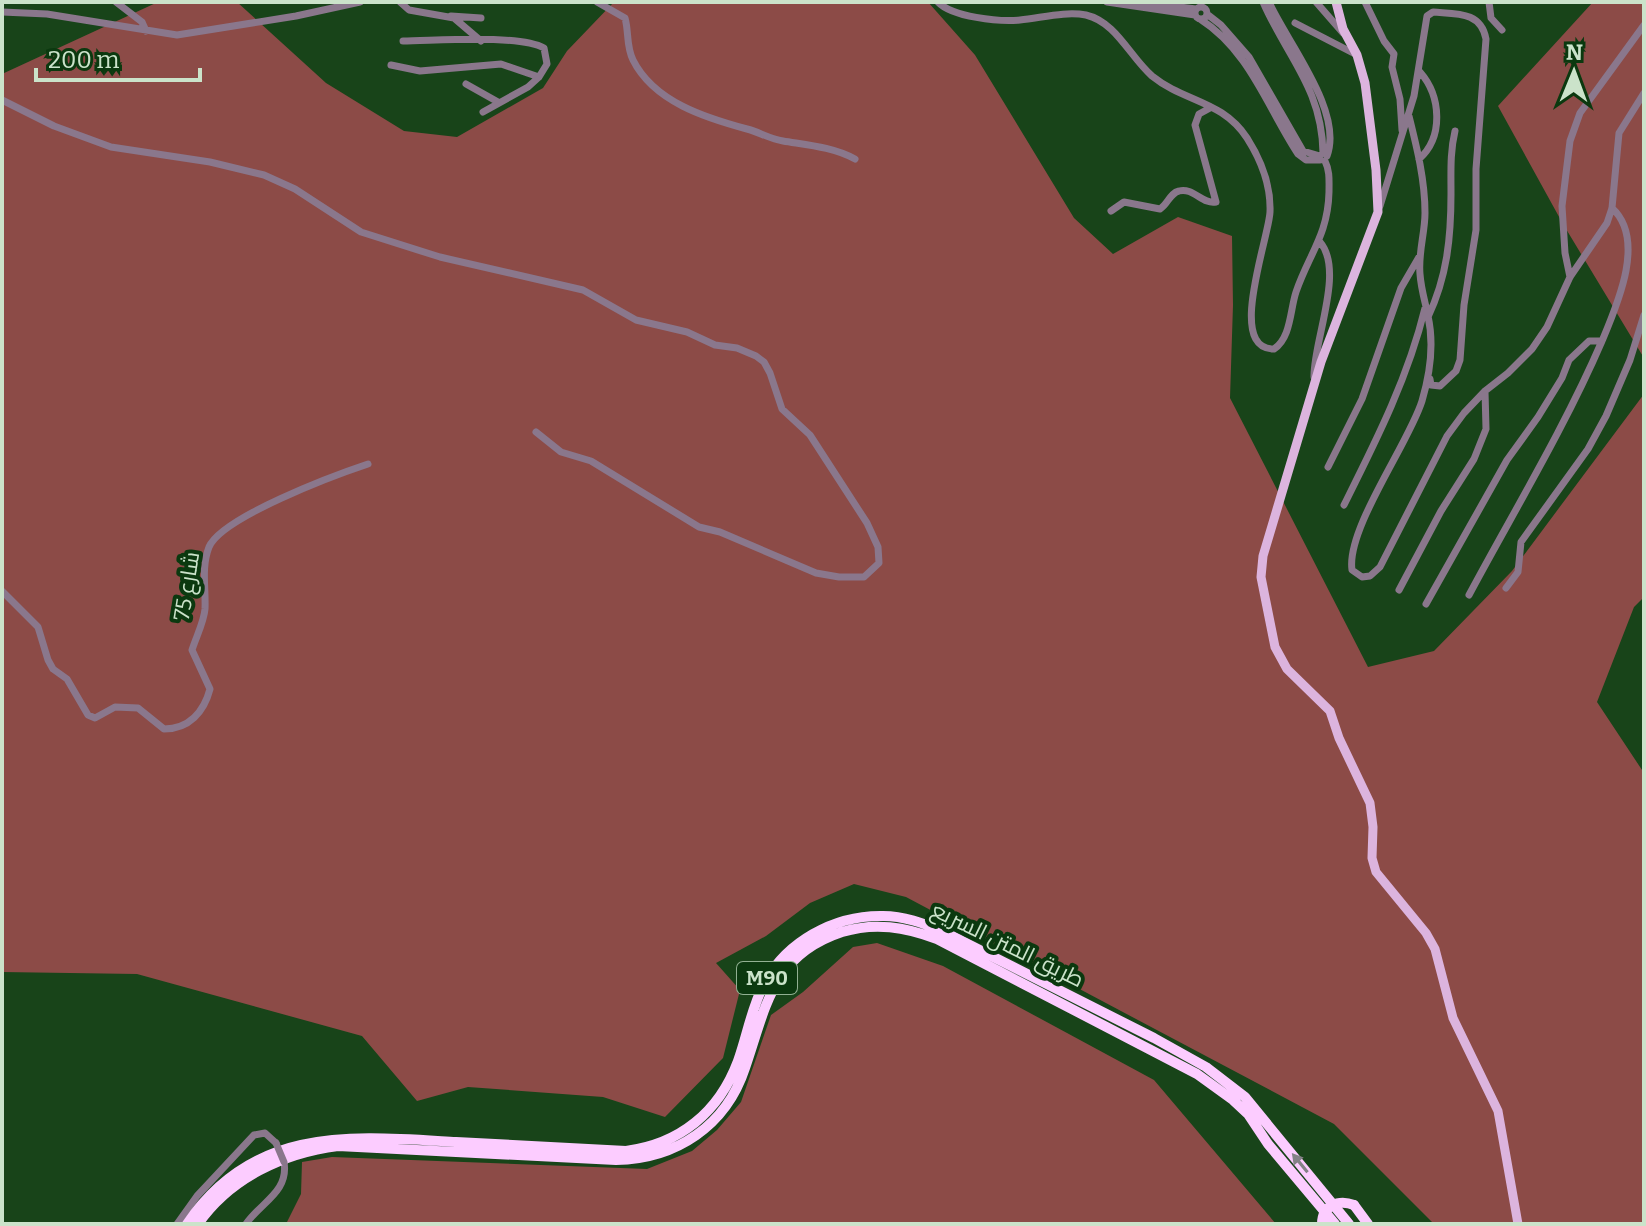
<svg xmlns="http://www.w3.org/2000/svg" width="1646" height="1226" viewBox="0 0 1646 1226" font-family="Bitter,Cairo,serif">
<rect width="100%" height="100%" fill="#184419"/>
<path fill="#8c4b47" d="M 158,2 L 237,2 L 326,83 L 404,131 L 457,137 L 543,88 L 567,51 L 614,2 L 928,2 L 975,55 L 1074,218 L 1113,254 L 1178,217 L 1232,236 L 1233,305 L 1230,398 L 1368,667 L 1434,651 L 1512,571 L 1644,394 L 1644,597 L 1634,607 L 1597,702 L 1644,773 L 1644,1224 L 1434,1224 L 1334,1124 L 906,897 L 854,884 L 810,903 L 766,936 L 716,963 L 740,990 L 723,1058 L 665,1117 L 603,1097 L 468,1087 L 417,1101 L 362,1036 L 137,974 L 2,972 L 2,74 Z
M 1593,2 L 1644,2 L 1644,358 L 1563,224 L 1498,106 Z
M 877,943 L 943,966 L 1154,1080 L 1276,1224 L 286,1224 L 301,1194 L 302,1162 L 332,1157 L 647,1169 L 692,1151 L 717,1130 L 741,1102 L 771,1015 L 803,992 L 853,947 Z"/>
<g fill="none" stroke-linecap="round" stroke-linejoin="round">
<path stroke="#8a778c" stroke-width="7" d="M 116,2 L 142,22 L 146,31
M 400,2 L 409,10 L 454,18 L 481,41
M 597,2 L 625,18 C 629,32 626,46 633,60 C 654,102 706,118 747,129 C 759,132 770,139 783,141 C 807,145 833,147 855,159
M 938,2 C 952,17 999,22 1020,20 C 1041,18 1065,11 1086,15 C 1116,22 1130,57 1152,76 C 1184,102 1222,100 1247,138 C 1261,160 1271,186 1270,212 C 1269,238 1226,350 1274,349 C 1291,338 1290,310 1296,292 C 1309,254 1328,235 1329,192 C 1329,181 1330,171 1325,161
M 1107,2 L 1195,15
M 1138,2 L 1196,9
M 1263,2 C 1287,57 1322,88 1323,153
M 1269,2 C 1286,41 1344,111 1327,156
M 1316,2 L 1343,33
M 1365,2 L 1384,41 L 1394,54 L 1392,67 L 1400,99 L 1402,130
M 1489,2 L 1491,18 L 1502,30
M1195 13a6 6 0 1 1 12 0a6 6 0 1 1-12 0Z
M 2,12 L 47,14 L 177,35 L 296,16 L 360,2
M 1207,14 L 1221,25 L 1249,57 L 1303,151 L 1320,156
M 451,16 L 481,18
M 1200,19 C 1250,51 1267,107 1298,154 L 1306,160 L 1320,160
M 1295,23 L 1357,55
M 403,41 C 434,41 519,34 544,48 L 547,64 L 539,77 L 528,87 L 483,112
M 391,65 L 420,71 L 501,64 L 539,77
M 466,84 L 498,102
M 2,100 L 54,126 L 111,147 L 210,162 L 264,175 L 295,189 L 361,232 L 440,257 L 583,290 L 636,320 L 687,332 L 715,345 L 737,348 L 756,356 L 764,362 L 770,373 L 782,409 L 810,435 L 867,523 L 878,547 L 879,563 L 864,577 L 839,577 L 816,573 L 720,532 L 699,527 L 591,461 L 561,452 L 536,432
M 1409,116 C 1417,148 1425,180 1425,213 C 1425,233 1418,253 1420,274 C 1421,289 1425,301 1428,316 C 1434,343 1430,374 1422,401 C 1409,443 1346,529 1352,570 L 1362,577 L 1370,576 L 1380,567 L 1447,436 L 1464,413 L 1485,391 L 1508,373 L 1532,349 L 1547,327 L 1570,277 L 1607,223 L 1612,208 L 1619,133 L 1644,93
M 1419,159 C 1444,137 1441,96 1420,72
M 1380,206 L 1414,96 L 1427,16 L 1433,12 C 1456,14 1481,11 1486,39 L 1476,169 L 1476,230 L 1464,305 L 1460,360 L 1456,371 L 1440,386 L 1431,385 L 1430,379
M 1111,211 L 1124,202 L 1160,209 C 1168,204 1170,193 1179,191 C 1193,187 1203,205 1216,202 L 1195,125 L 1199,114 L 1210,108
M 1570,277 L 1565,253 L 1562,206 L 1570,141 L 1580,113 L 1644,25
M 1428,317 C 1447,277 1451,238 1451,194 C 1451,171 1450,152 1455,131
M 1314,377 C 1313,342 1345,271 1320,242
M 1328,467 L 1362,399 L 1401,288 L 1419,257
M 1344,505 C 1376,441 1408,378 1425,308
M 1506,588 L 1518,572 L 1521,542 L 1588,449 L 1606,416 L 1630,360 L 1644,315
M 1399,590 L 1441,511 L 1474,459 L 1486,429 L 1485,391
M 2,591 L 38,627 L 48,660 L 53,669 L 67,679 L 88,715 L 95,718 L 115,707 L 138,708 L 164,729 C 189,729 204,712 210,689 L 192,650 C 196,637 204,622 205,609 C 206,588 201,568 209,547 C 222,517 335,475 368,464
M 1469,595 C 1514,511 1564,429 1602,341
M 1426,604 L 1507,460 L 1538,417 L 1562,378 L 1569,360 L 1589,341 L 1602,341 C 1618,303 1646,239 1612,208
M 177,1224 L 197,1196 L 254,1135 L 265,1133 L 276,1143
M 246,1224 C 261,1202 289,1192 284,1162"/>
<path stroke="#dcb4de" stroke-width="9" d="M 1336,2 L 1343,29 L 1357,55 L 1365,83 L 1376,170 L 1378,212 L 1321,362 L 1263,556 L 1261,577 L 1275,647 L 1287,669 L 1330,711 L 1339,738 L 1370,803 L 1373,827 L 1372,858 L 1376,872 L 1426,933 L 1435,949 L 1453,1018 L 1498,1111 L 1518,1224"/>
<path stroke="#fcccff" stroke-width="10" d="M 1354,1205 L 1368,1224
M 187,1224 C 254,1125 352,1136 456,1142 C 513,1145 570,1148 626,1151 C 680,1144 719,1112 738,1061 C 747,1036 751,1010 763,986 C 785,942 834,915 883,916 C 904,916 923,923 942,931 L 1154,1038 L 1206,1067 L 1245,1097 L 1349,1224
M 198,1224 C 230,1178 283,1153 338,1146 L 616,1160 C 676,1159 726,1126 745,1068 C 766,1007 772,955 842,932 C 875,922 905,927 937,939 L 1197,1074 L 1233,1100 L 1248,1114 L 1268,1144 L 1335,1224"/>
<path stroke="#8a778c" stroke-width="7" d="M 276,1143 L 284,1162"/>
<path stroke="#fcccff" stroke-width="10" d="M 1322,1224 C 1322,1206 1338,1199 1354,1205"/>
</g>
<defs><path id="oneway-solid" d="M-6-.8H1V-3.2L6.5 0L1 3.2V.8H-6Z" transform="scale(2)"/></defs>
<use fill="#848287" href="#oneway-solid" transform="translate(1300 1163) rotate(-129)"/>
<g text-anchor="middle" stroke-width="8" stroke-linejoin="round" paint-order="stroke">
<rect fill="#0b390f" stroke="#91b092" stroke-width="2" x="737" y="962" width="60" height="32" rx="6"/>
<g font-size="20" font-weight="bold" fill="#cbe3ca">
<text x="767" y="985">M90</text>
</g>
<g font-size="22" fill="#cbe3ca" stroke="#0b390f">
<text transform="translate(186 586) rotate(-81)" y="8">شارع 75</text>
<text transform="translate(1008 944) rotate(26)" y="8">طريق المتن السريع</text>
</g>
</g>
<rect width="1646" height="1226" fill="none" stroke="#cbe3ca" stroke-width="8"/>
<g transform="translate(1574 72) rotate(1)" stroke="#0b390f" stroke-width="6" paint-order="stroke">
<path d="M0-6L14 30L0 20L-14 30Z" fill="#cbe3ca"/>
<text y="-12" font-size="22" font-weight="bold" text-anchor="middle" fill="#cbe3ca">N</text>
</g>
<path d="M36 68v12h164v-12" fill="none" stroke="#cbe3ca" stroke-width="4"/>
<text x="48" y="68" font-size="24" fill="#cbe3ca" stroke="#0b390f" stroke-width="6" paint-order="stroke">200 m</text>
</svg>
